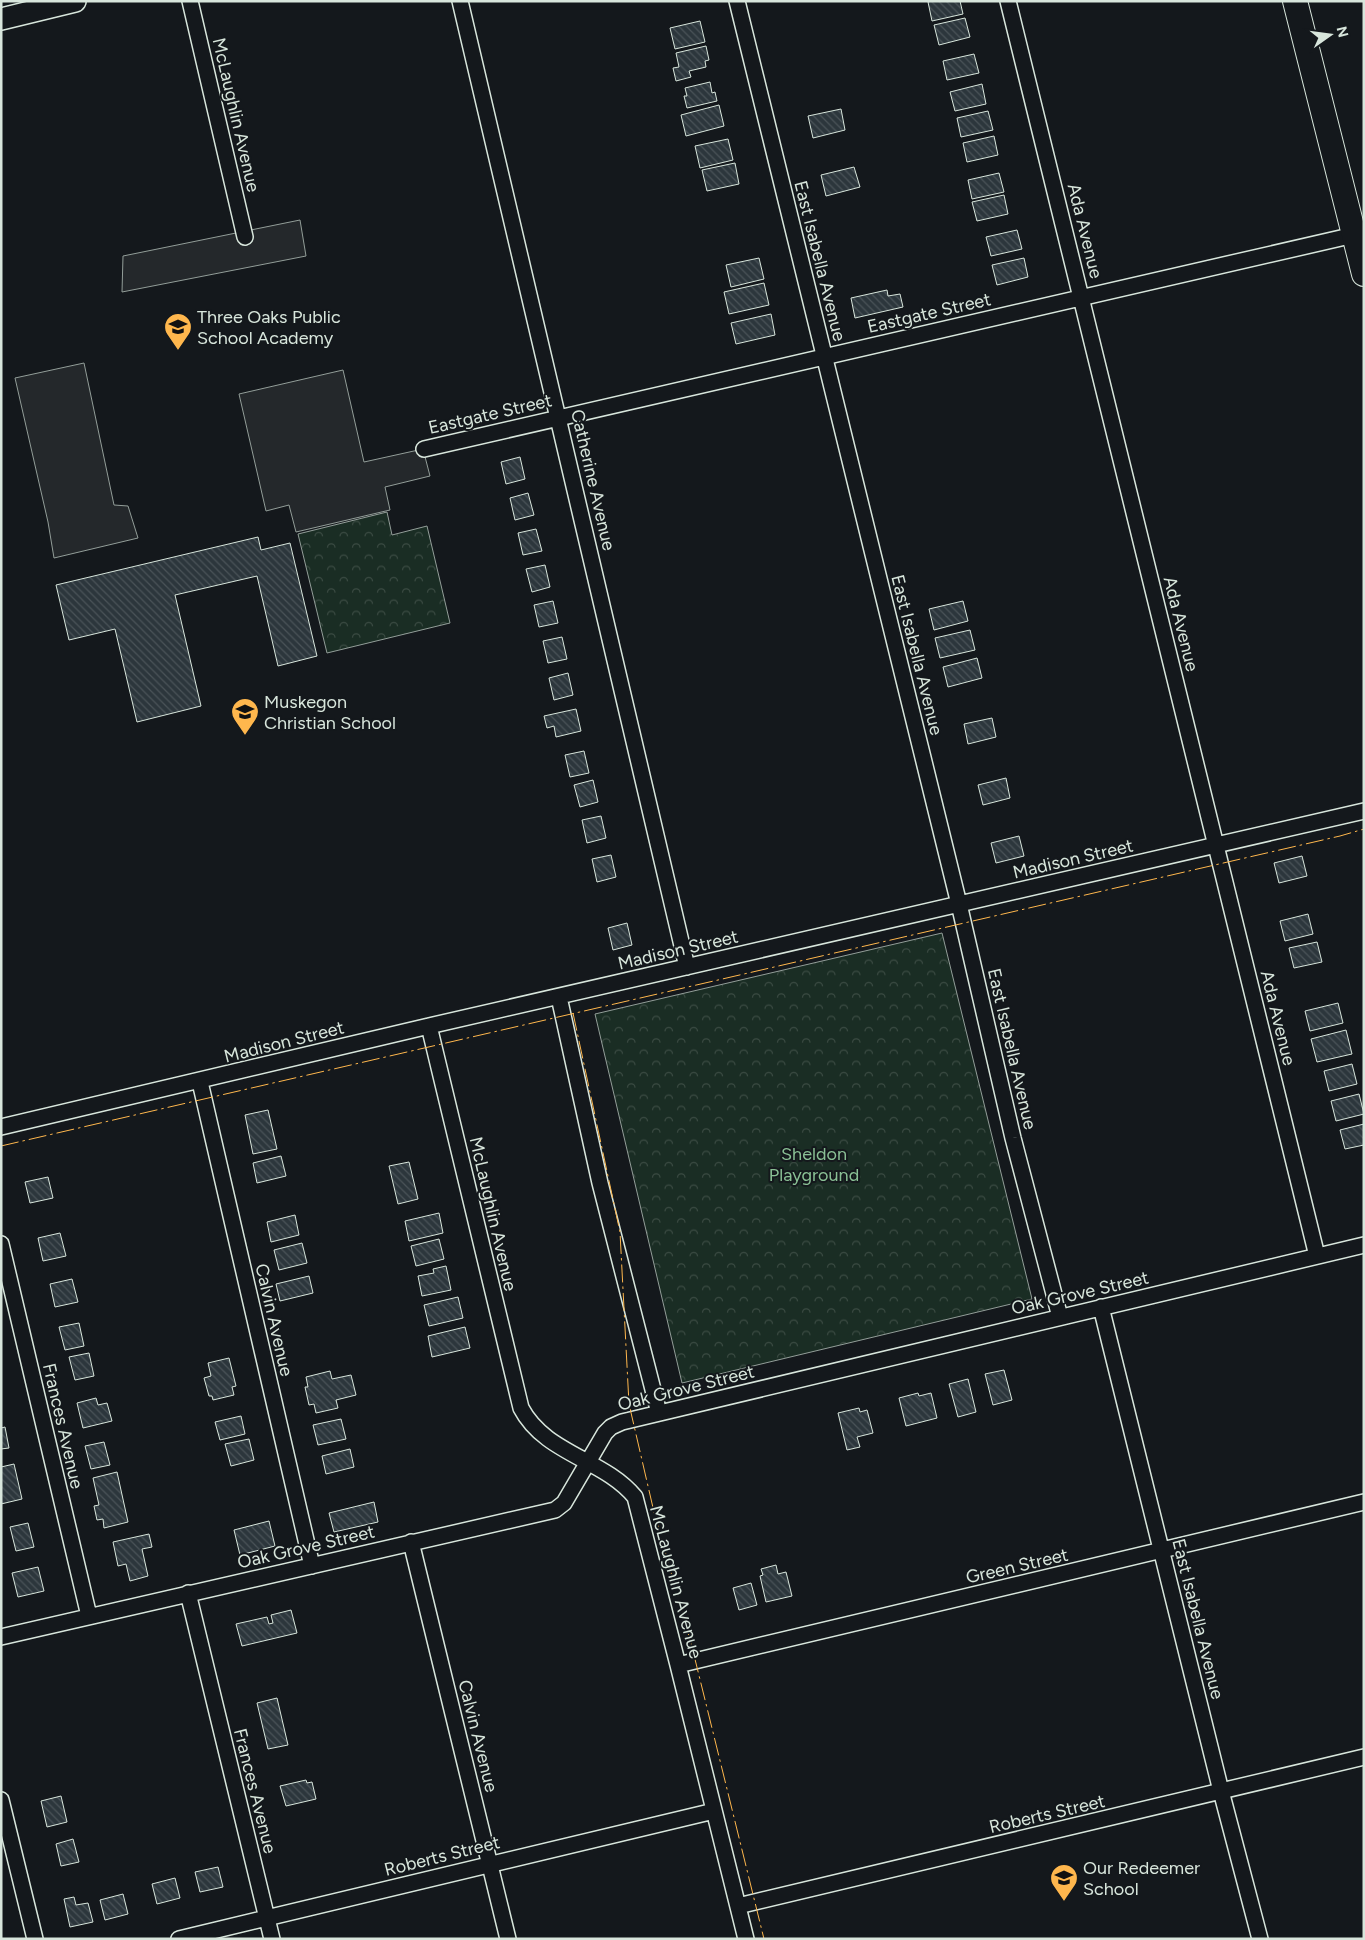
<svg xmlns="http://www.w3.org/2000/svg" width="1365" height="1940" viewBox="0 0 1365 1940" font-family="Figtree,sans-serif">
<defs>
<pattern id="park-crowns" width="20" height="18" patternUnits="userSpaceOnUse" patternTransform="scale(1.25)"><rect width="20" height="18" fill="#1a2d24"/><path d="M2 6a3 3 0 1 1 6 0M12 15a3 3 0 1 1 6 0" fill="none" stroke="#3b4b43"/></pattern>
<pattern id="building-back-hatch" width="6" height="6" patternUnits="userSpaceOnUse" patternTransform="scale(1.25)"><rect width="6" height="6" fill="#2c363c"/><path d="M-1 5l2 2M0 0l6 6M5-1l2 2" fill="none" stroke="#4a5358"/></pattern>
</defs>
<rect width="100%" height="100%" fill="#14181c"/>
<path fill="url(#park-crowns)" stroke="#939e99" d="M 387,512 L 392,535 L 427,526 L 450,623 L 327,653 L 298,534 Z
M 942,933 L 1032,1299 L 682,1383 L 595,1014 Z"/>
<path fill="#24282b" stroke="#939e99" d="M 300,220 L 306,256 L 122,292 L 123,256 Z
M 84,363 L 114,505 L 128,506 L 138,538 L 54,558 L 48,522 L 15,378 Z
M 343,370 L 364,462 L 423,449 L 430,476 L 385,487 L 390,510 L 296,532 L 289,505 L 266,511 L 239,394 Z"/>
<path fill="url(#building-back-hatch)" stroke="#d8e6dc" d="M 932,1 L 960,1 L 963,14 L 932,21 L 928,2 Z
M 965,18 L 970,37 L 939,45 L 934,25 Z
M 700,21 L 705,42 L 675,49 L 670,28 Z
M 706,46 L 709,60 L 705,61 L 706,67 L 689,71 L 691,77 L 676,81 L 673,68 L 679,67 L 676,53 Z
M 974,54 L 979,73 L 947,80 L 943,61 Z
M 710,82 L 712,93 L 715,92 L 717,101 L 687,108 L 684,96 L 687,96 L 685,88 Z
M 982,84 L 986,104 L 955,111 L 950,92 Z
M 719,105 L 724,126 L 686,136 L 681,115 Z
M 841,109 L 845,130 L 813,138 L 808,116 Z
M 988,111 L 993,130 L 961,137 L 957,118 Z
M 994,136 L 998,155 L 967,162 L 963,143 Z
M 728,139 L 733,160 L 700,168 L 695,146 Z
M 735,163 L 739,184 L 707,191 L 702,170 Z
M 854,167 L 860,187 L 826,196 L 821,175 Z
M 999,173 L 1004,192 L 972,199 L 968,180 Z
M 1004,195 L 1008,214 L 977,221 L 972,202 Z
M 1017,230 L 1022,249 L 991,256 L 986,237 Z
M 759,258 L 764,279 L 731,287 L 726,265 Z
M 1024,258 L 1028,277 L 997,285 L 992,265 Z
M 764,283 L 769,305 L 729,314 L 724,292 Z
M 887,290 L 888,296 L 900,294 L 903,307 L 855,318 L 851,298 Z
M 771,314 L 775,335 L 736,344 L 731,323 Z
M 520,457 L 525,479 L 506,484 L 501,462 Z
M 528,493 L 534,515 L 515,520 L 510,498 Z
M 536,529 L 542,551 L 523,555 L 518,533 Z
M 258,537 L 261,550 L 290,543 L 317,656 L 278,666 L 257,576 L 175,595 L 201,706 L 137,722 L 115,629 L 69,640 L 56,585 Z
M 545,565 L 550,587 L 532,592 L 526,569 Z
M 553,601 L 558,623 L 539,627 L 534,605 Z
M 963,601 L 968,621 L 934,630 L 929,609 Z
M 970,630 L 975,650 L 940,658 L 935,638 Z
M 562,637 L 567,659 L 548,663 L 543,641 Z
M 977,658 L 982,678 L 948,687 L 943,667 Z
M 568,673 L 573,695 L 554,700 L 549,678 Z
M 576,709 L 581,731 L 556,737 L 554,726 L 547,728 L 544,716 Z
M 992,718 L 996,737 L 968,744 L 964,724 Z
M 584,751 L 589,773 L 570,777 L 565,755 Z
M 1006,778 L 1010,798 L 983,805 L 978,785 Z
M 593,780 L 598,802 L 580,807 L 574,785 Z
M 601,816 L 606,838 L 587,843 L 582,820 Z
M 1019,836 L 1024,856 L 996,863 L 991,843 Z
M 611,855 L 616,877 L 597,882 L 592,859 Z
M 1302,856 L 1307,876 L 1279,883 L 1274,863 Z
M 1308,914 L 1313,934 L 1285,941 L 1280,921 Z
M 627,923 L 632,945 L 613,950 L 608,928 Z
M 1317,942 L 1322,962 L 1294,968 L 1289,948 Z
M 1338,1003 L 1343,1023 L 1310,1031 L 1305,1011 Z
M 1346,1030 L 1352,1054 L 1317,1062 L 1311,1039 Z
M 1352,1064 L 1357,1084 L 1329,1091 L 1324,1071 Z
M 1359,1094 L 1364,1114 L 1336,1121 L 1331,1101 Z
M 268,1110 L 277,1149 L 253,1154 L 245,1115 Z
M 1364,1124 L 1364,1145 L 1345,1149 L 1340,1130 Z
M 281,1156 L 286,1176 L 257,1183 L 253,1163 Z
M 409,1162 L 418,1199 L 398,1204 L 389,1166 Z
M 48,1177 L 53,1198 L 30,1203 L 25,1182 Z
M 439,1213 L 443,1233 L 409,1241 L 405,1221 Z
M 295,1215 L 299,1235 L 271,1242 L 267,1222 Z
M 60,1233 L 66,1256 L 43,1261 L 38,1238 Z
M 439,1239 L 444,1259 L 416,1266 L 411,1246 Z
M 302,1243 L 307,1263 L 279,1270 L 274,1250 Z
M 446,1266 L 451,1290 L 422,1296 L 418,1276 L 434,1273 L 433,1269 Z
M 309,1276 L 313,1293 L 280,1301 L 276,1284 Z
M 72,1279 L 78,1302 L 55,1307 L 50,1284 Z
M 458,1297 L 463,1318 L 429,1326 L 424,1305 Z
M 79,1323 L 84,1346 L 65,1350 L 59,1327 Z
M 465,1327 L 470,1348 L 432,1357 L 428,1336 Z
M 89,1353 L 94,1376 L 75,1380 L 69,1357 Z
M 229,1358 L 236,1386 L 232,1387 L 234,1395 L 213,1400 L 212,1396 L 209,1396 L 204,1378 L 211,1376 L 208,1363 Z
M 1004,1370 L 1012,1400 L 993,1405 L 985,1374 Z
M 330,1371 L 332,1379 L 351,1375 L 356,1395 L 336,1400 L 338,1408 L 316,1413 L 314,1404 L 309,1405 L 305,1387 L 308,1387 L 306,1377 Z
M 968,1379 L 976,1412 L 958,1417 L 949,1384 Z
M 918,1393 L 919,1396 L 931,1393 L 937,1418 L 906,1426 L 899,1398 Z
M 96,1398 L 98,1405 L 107,1403 L 112,1421 L 83,1428 L 77,1403 Z
M 859,1408 L 860,1412 L 867,1410 L 873,1433 L 857,1437 L 860,1447 L 847,1450 L 838,1413 Z
M 241,1416 L 245,1434 L 220,1440 L 215,1422 Z
M 341,1419 L 346,1439 L 318,1445 L 313,1425 Z
M 5,1427 L 9,1448 L 1,1449 L 1,1428 Z
M 249,1439 L 254,1460 L 231,1466 L 225,1444 Z
M 104,1442 L 110,1465 L 91,1469 L 85,1446 Z
M 350,1449 L 354,1467 L 326,1474 L 322,1456 Z
M 14,1464 L 22,1499 L 1,1504 L 1,1467 Z
M 117,1472 L 128,1522 L 104,1528 L 103,1519 L 97,1520 L 94,1506 L 99,1505 L 93,1478 Z
M 374,1502 L 378,1522 L 334,1532 L 329,1513 Z
M 269,1521 L 275,1546 L 240,1555 L 234,1530 Z
M 28,1523 L 34,1547 L 16,1551 L 10,1527 Z
M 149,1534 L 152,1547 L 142,1549 L 148,1576 L 130,1581 L 126,1564 L 118,1566 L 113,1542 Z
M 776,1565 L 778,1574 L 786,1572 L 792,1596 L 766,1602 L 760,1576 L 763,1575 L 761,1569 Z
M 38,1567 L 44,1591 L 18,1597 L 12,1573 Z
M 751,1583 L 757,1605 L 739,1610 L 733,1588 Z
M 291,1610 L 297,1633 L 242,1646 L 236,1624 L 267,1617 L 269,1624 L 273,1623 L 271,1615 Z
M 277,1698 L 288,1745 L 268,1749 L 257,1703 Z
M 306,1780 L 307,1783 L 312,1782 L 316,1799 L 286,1806 L 280,1786 Z
M 61,1796 L 67,1822 L 47,1827 L 41,1801 Z
M 73,1839 L 79,1862 L 61,1866 L 56,1844 Z
M 218,1867 L 223,1887 L 200,1892 L 195,1872 Z
M 175,1878 L 180,1898 L 157,1904 L 152,1884 Z
M 123,1894 L 128,1914 L 105,1920 L 100,1900 Z
M 74,1897 L 76,1905 L 88,1903 L 93,1922 L 70,1927 L 64,1899 Z"/>
<g fill="none" stroke-linecap="round" stroke-linejoin="round">
<defs>
<path id="street" d="M 190,1 L 245,237
M 460,1 L 687,967
M 737,1 L 959,904 L 1013,1138 L 1060,1317
M 1008,1 L 1317,1256
M 424,449 L 1354,235
M 559,997 L 600,1183 L 659,1413
M 429,1026 L 521,1408 C 545,1454 604,1459 635,1497 L 678,1665 L 746,1939
M 200,1082 L 312,1566
M 1,1127 L 429,1026 L 1364,811
M 1,1244 L 89,1616
M 1101,1307 L 1221,1791 L 1260,1939
M 411,1542 L 508,1939
M 188,1593 L 272,1939
M 1,1637 L 555,1510 L 564,1503 L 605,1433 L 611,1427 L 622,1422 L 1364,1245
M 678,1665 L 1364,1502
M 1,1800 L 35,1939
M 738,1906 L 1364,1757
M 179,1939 L 714,1811"/>
<path id="secondary" d="M 1,19 L 75,1"/>
<path id="primary" d="M 1295,1 L 1364,274"/>
</defs>
<use href="#street" stroke="#d8e6dc" stroke-width="18"/>
<use href="#secondary" stroke="#d8e6dc" stroke-width="24"/>
<use href="#primary" stroke="#d8e6dc" stroke-width="26"/>
<use href="#street" stroke="#14181c" stroke-width="15"/>
<use href="#secondary" stroke="#14181c" stroke-width="21"/>
<use href="#primary" stroke="#14181c" stroke-width="24"/>
<path stroke="#ffb74d" stroke-width="1" stroke-dasharray="18 4 2.5 4" stroke-linecap="butt" d="M 573,1013 L 620,1232 L 629,1404 L 654,1512 L 691,1643 L 764,1939
M 1,1146 L 1340,836 L 1364,829"/>
</g>
<defs>
<symbol id="school-pin" viewBox="-11 -11 22 30"><path d="M0 17L-7.5 6A9.5 9.5 0 1 1 7.5 6Z" fill="#ffb74d" stroke="#14181c"/><path d="M0-5L7-2L0 1L-7-2ZM-4 1L0 2.5L4 1V4Q0 6-4 4Z" fill="#111"/></symbol>
</defs>
<g fill-rule="evenodd">
<use href="#school-pin" x="162" y="311" width="32" height="43"/>
<use href="#school-pin" x="229" y="696" width="32" height="43"/>
<use href="#school-pin" x="1048" y="1862" width="32" height="43"/>
</g>
<g text-anchor="middle" stroke-width="4" stroke-linejoin="round" paint-order="stroke">
<g font-size="18" fill="#d8e6dc" stroke="#14181c">
<text transform="translate(236 115) rotate(77)" y="6">McLaughlin Avenue</text>
<text transform="translate(1085 231) rotate(76)" y="6">Ada Avenue</text>
<text transform="translate(820 261) rotate(76)" y="6">East Isabella Avenue</text>
<text transform="translate(929 313) rotate(-13)" y="6">Eastgate Street</text>
<text transform="translate(490 414) rotate(-13)" y="6">Eastgate Street</text>
<text transform="translate(593 480) rotate(77)" y="6">Catherine Avenue</text>
<text transform="translate(1181 624) rotate(76)" y="6">Ada Avenue</text>
<text transform="translate(917 655) rotate(76)" y="6">East Isabella Avenue</text>
<text transform="translate(1073 859) rotate(-13)" y="6">Madison Street</text>
<text transform="translate(678 950) rotate(-13)" y="6">Madison Street</text>
<text transform="translate(1278 1018) rotate(76)" y="6">Ada Avenue</text>
<text transform="translate(284 1042) rotate(-14)" y="6">Madison Street</text>
<text transform="translate(1012 1049) rotate(77)" y="6">East Isabella Avenue</text>
<text transform="translate(493 1214) rotate(77)" y="6">McLaughlin Avenue</text>
<text transform="translate(1080 1293) rotate(-13)" y="6">Oak Grove Street</text>
<text transform="translate(274 1320) rotate(77)" y="6">Calvin Avenue</text>
<text transform="translate(686 1388) rotate(-14)" y="6">Oak Grove Street</text>
<text transform="translate(63 1426) rotate(77)" y="6">Frances Avenue</text>
<text transform="translate(306 1547) rotate(-13)" y="6">Oak Grove Street</text>
<text transform="translate(1017 1566) rotate(-13)" y="6">Green Street</text>
<text transform="translate(676 1582) rotate(75)" y="6">McLaughlin Avenue</text>
<text transform="translate(1198 1619) rotate(76)" y="6">East Isabella Avenue</text>
<text transform="translate(478 1736) rotate(76)" y="6">Calvin Avenue</text>
<text transform="translate(255 1791) rotate(76)" y="6">Frances Avenue</text>
<text transform="translate(1047 1814) rotate(-13)" y="6">Roberts Street</text>
<text transform="translate(442 1856) rotate(-14)" y="6">Roberts Street</text>
</g>
<g font-size="18" fill="#d8e6dc" stroke="#14181c" text-anchor="start">
<text x="197" y="323">Three Oaks Public<tspan x="197" dy="21">School Academy</tspan></text>
<text x="264" y="708">Muskegon<tspan x="264" dy="21">Christian School</tspan></text>
<text x="1083" y="1874">Our Redeemer<tspan x="1083" dy="21">School</tspan></text>
</g>
<g font-size="18" fill="#8ac095" stroke="#14181c">
<text x="814" y="1160">Sheldon<tspan x="814" dy="21">Playground</tspan></text>
</g>
</g>
<rect width="1365" height="1940" fill="none" stroke="#d8e6dc" stroke-width="5"/>
<g transform="translate(1330 35) rotate(76)" stroke="#14181c" stroke-width="4" paint-order="stroke">
<path d="M0-4L9 19L0 12L-9 19Z" fill="#d8e6dc"/>
<text y="-8" font-size="14" font-weight="bold" text-anchor="middle" fill="#d8e6dc">N</text>
</g>
</svg>
